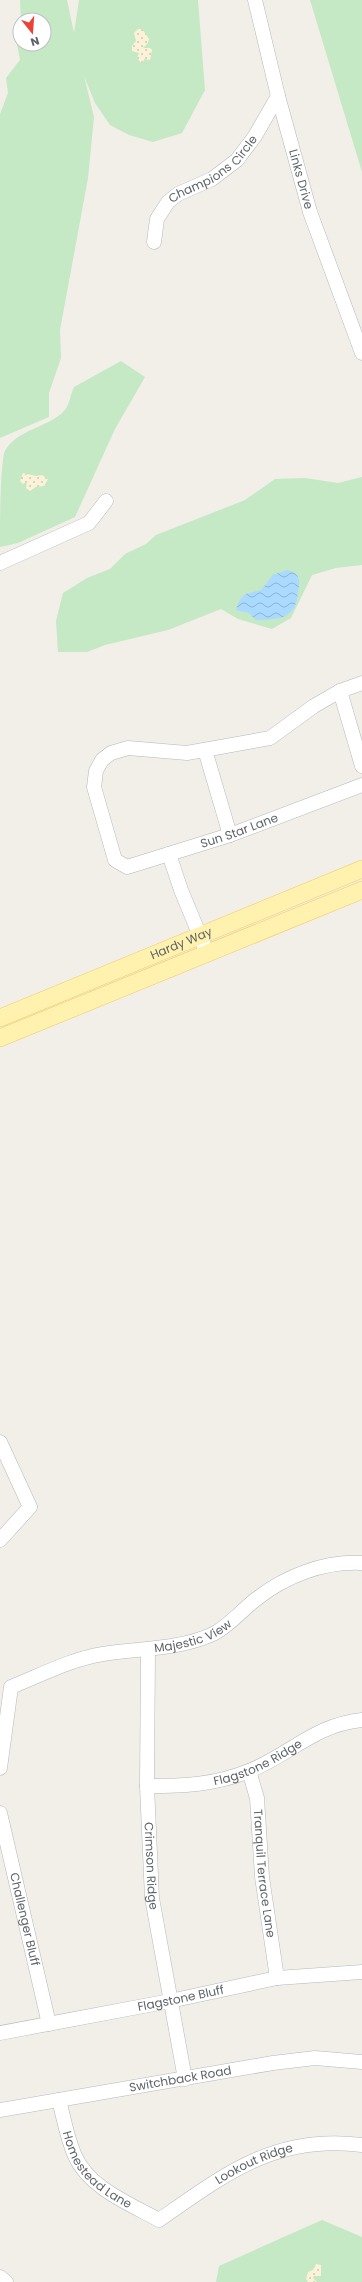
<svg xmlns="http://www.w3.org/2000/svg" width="362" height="2282" viewBox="0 0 362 2282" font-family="Poppins,sans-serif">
<defs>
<pattern id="sand-dots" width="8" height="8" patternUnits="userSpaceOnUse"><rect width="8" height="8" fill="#fbf3d9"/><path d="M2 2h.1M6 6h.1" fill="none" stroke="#cec8b4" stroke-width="1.8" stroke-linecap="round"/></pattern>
<pattern id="water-waves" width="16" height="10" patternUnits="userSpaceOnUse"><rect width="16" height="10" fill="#aadaff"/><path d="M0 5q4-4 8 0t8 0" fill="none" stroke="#8eb4d2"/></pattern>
</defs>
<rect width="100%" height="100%" fill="#f1efe8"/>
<path fill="#c5e8c5" d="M 20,0 L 67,0 L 74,33 L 79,0 L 198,0 L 205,90 L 182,133 L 153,142 L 129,135 L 110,125 L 95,103 L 84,76 L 94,117 L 88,178 L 60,330 L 61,358 L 49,393 L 49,417 L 0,438 L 0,114 L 8,93 L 6,78 L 20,60 L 16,39 L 20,30 L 20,44 L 44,44 L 44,20 L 21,20 Z
M 310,0 L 362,0 L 362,172 Z
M 121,361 L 145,377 L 115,429 L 75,517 L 18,543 L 0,547 C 0,522 0,475 4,453 C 15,428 55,427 67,407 C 70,401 71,393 74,387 Z
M 362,477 L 362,565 L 336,568 L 312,575 L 291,618 L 272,629 L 238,619 L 221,609 L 168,630 L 105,645 L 87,652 L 58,652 L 56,621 L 63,593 L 87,578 L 110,569 L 125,554 L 146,544 L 156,535 L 245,500 L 275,479 L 305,478 L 338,483 Z
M 322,2220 L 362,2237 L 362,2282 L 216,2282 L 219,2266 Z"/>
<path fill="url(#sand-dots)" d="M 138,29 L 142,29 L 149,39 L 148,43 L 143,48 L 150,48 L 152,50 L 150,60 L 144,59 L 143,63 L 141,63 L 137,58 L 139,53 L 132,51 L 132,46 L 136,41 L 134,33 Z
M 23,473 L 36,476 L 42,475 L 48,479 L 44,486 L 36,487 L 30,491 L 26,488 L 27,482 L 23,484 L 20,481 Z
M 316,2264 L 321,2265 L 321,2276 L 314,2276 L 313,2278 L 317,2282 L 308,2282 L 306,2279 L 308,2272 L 313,2270 Z"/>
<path fill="url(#water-waves)" d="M 287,570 C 301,573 300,581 298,592 C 297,600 296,609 288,614 C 279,621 267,619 256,620 L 249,613 L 236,610 L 239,601 L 245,594 L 261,590 L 273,575 Z"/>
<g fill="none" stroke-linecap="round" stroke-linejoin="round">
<defs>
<g id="minor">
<path id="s1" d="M 255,0 L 278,96 L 310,212 L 362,353"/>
<path id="s2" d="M 154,242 L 157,219 L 168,202 L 178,194 L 212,179 L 237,160 L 255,136 L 278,96"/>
<path d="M 0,563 L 89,523 L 106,501"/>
<path id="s3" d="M 362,683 L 340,691 L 314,706 L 270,738 L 187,753 L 128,748 L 111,753 L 102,760 L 96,771 L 94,787 L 115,860 L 127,867 L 230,835 L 362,785"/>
<path d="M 340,691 L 362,766"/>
<path d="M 205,750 L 230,835"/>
<path d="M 169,854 L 181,890 L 207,953"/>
<path d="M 0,1442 L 30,1507 L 0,1540"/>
<path id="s4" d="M 148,1650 L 147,1786 L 152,1898 L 185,2079"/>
<path id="s5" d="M 0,1768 L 11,1687 C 41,1675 71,1659 103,1654 C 140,1648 178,1650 213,1634 C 229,1626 241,1611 255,1600 C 285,1576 324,1561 362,1563"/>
<path id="s6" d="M 249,1771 L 257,1798 L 262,1877 L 277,1978"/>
<path id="s7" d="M 147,1786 C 184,1786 214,1785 249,1771 C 291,1754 314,1725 362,1720"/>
<path id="s8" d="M 0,1813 L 49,2024"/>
<path id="s9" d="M 0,2033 L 170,2001 L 277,1978 L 362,1972"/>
<path id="s10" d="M 59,2100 C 64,2119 67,2138 75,2156 C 89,2188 130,2204 159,2220 C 225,2174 276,2134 362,2145"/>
<path id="s11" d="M 0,2110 L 273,2063 L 315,2058 L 362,2062"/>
<path d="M 0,2277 L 6,2282"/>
</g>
<g id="major">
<path id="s12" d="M 0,1018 L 362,869"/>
<path d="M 0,1038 L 362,890"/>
</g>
</defs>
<use href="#minor" stroke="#b5b8bc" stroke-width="15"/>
<use href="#major" stroke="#f2c960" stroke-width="18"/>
<use href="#minor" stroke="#fff" stroke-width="14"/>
<use href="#major" stroke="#fff2af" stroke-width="17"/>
</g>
<g text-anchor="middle" stroke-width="4" stroke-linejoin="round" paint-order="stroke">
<g font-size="12" fill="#5f6368" stroke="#fff">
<text dy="4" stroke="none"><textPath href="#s2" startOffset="100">Champions Circle</textPath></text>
<text dy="4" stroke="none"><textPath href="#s1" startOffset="185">Links Drive</textPath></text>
<text dy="4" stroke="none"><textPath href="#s3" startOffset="517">Sun Star Lane</textPath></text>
<text dy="4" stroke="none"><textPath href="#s12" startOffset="196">Hardy Way</textPath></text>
<text dy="4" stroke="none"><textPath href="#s5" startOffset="272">Majestic View</textPath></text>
<text dy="4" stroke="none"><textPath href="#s7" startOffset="115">Flagstone Ridge</textPath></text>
<text dy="4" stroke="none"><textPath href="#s4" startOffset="216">Crimson Ridge</textPath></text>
<text dy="4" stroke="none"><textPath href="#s6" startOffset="104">Tranquil Terrace Lane</textPath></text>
<text dy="4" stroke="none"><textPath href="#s8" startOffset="109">Challenger Bluff</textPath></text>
<text dy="4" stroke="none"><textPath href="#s9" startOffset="184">Flagstone Bluff</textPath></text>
<text dy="4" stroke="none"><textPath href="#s11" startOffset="183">Switchback Road</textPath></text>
<text dy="4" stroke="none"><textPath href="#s10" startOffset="277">Lookout Ridge</textPath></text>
<text dy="4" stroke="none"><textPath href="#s10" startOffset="83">Homestead Lane</textPath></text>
</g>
</g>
<g transform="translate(32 32) rotate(163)"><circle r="19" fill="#ffffff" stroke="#bfc1c3"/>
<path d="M0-3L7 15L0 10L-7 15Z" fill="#ea4335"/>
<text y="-6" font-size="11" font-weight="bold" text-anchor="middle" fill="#5f6368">N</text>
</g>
</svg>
